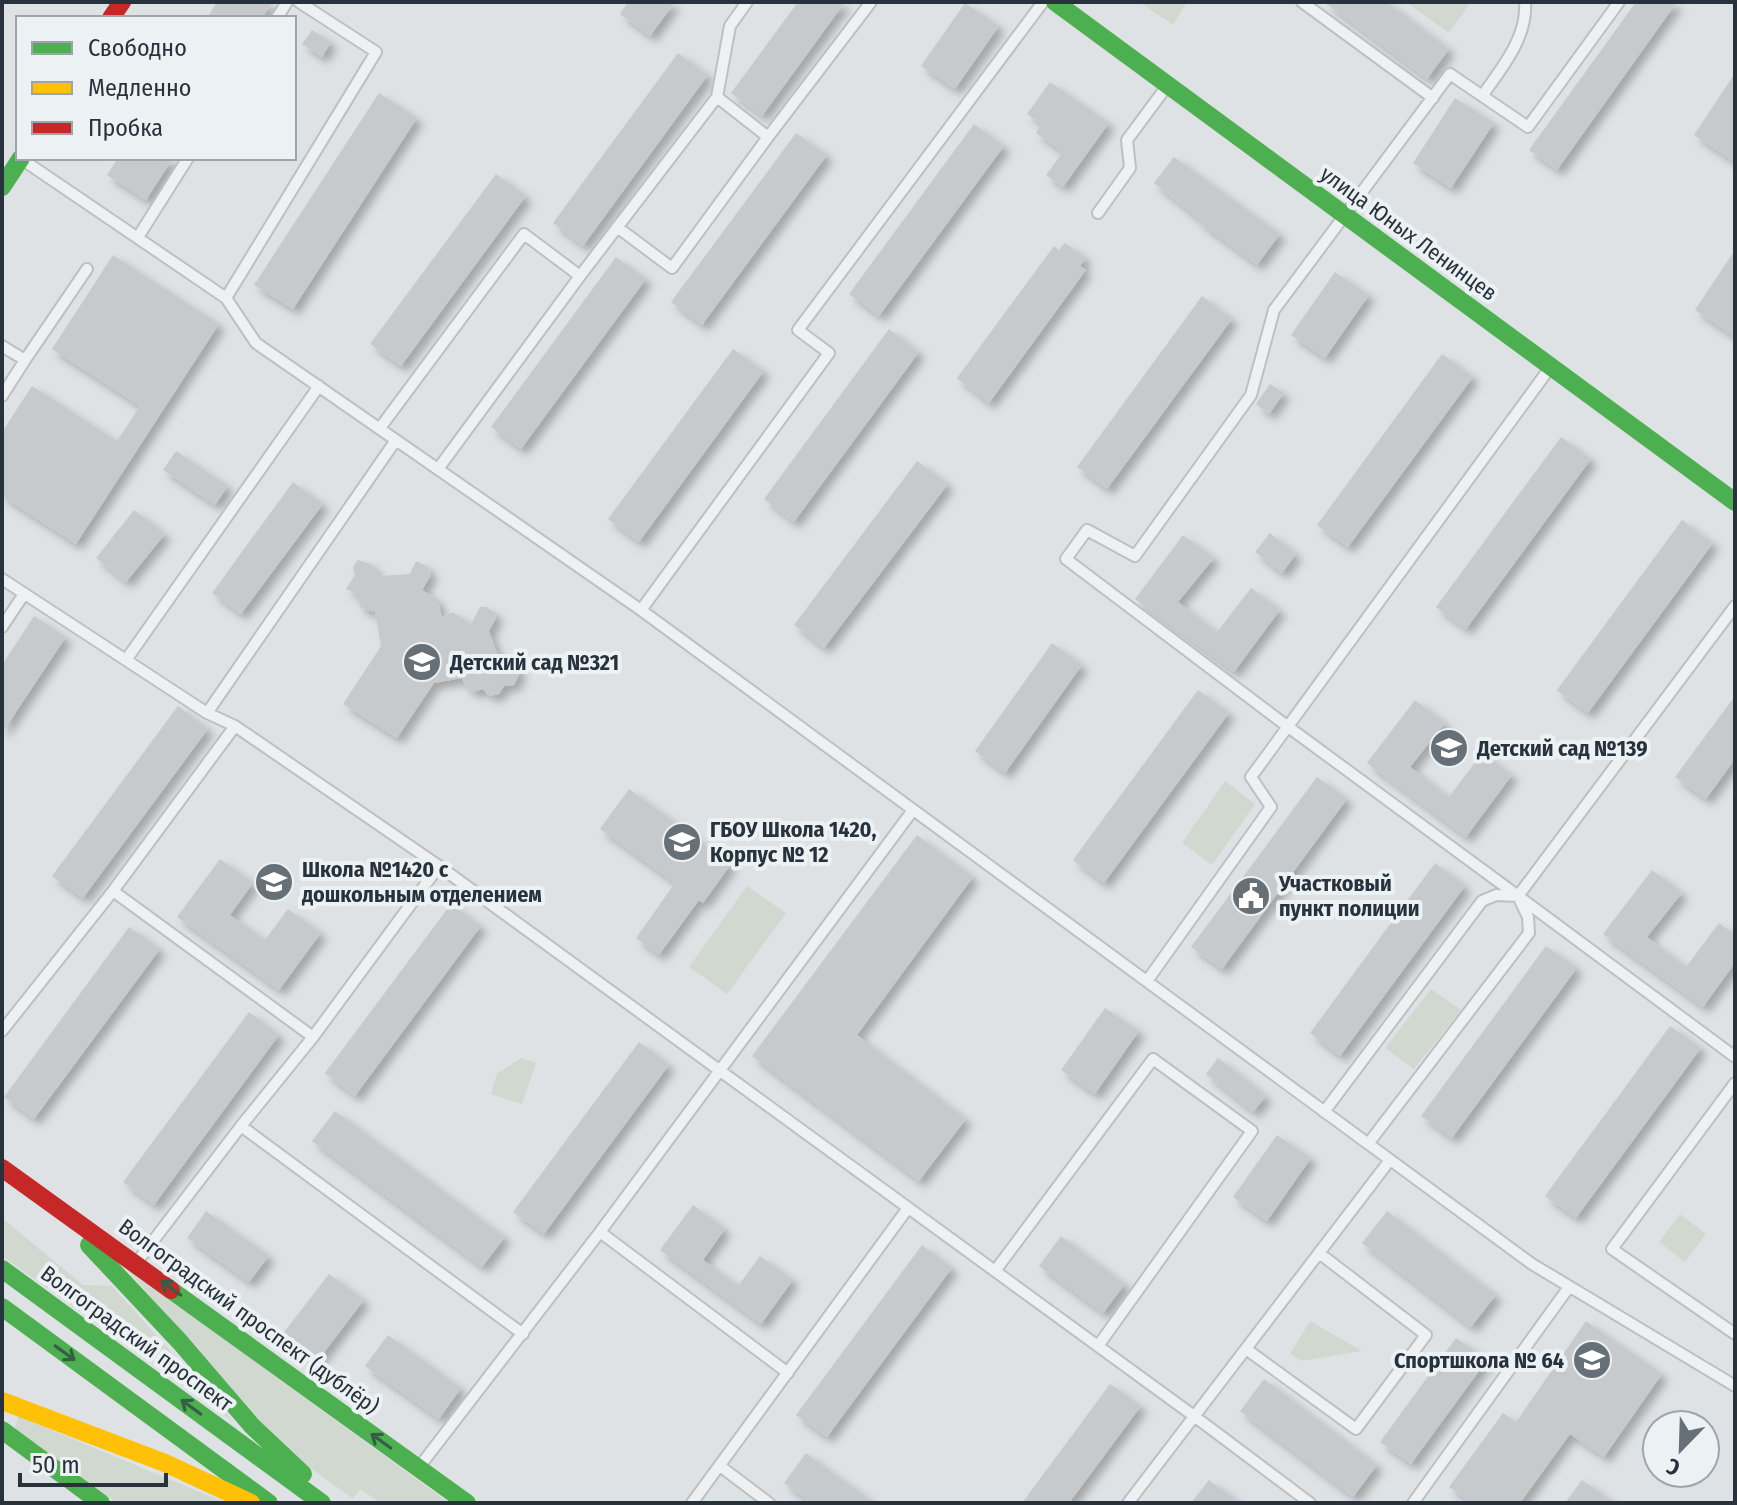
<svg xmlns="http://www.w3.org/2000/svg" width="1737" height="1505" viewBox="0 0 1737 1505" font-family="'Fira Sans Condensed',sans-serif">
<defs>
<filter id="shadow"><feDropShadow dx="6" dy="6" stdDeviation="4" flood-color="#0004"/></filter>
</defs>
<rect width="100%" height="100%" fill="#dfe2e4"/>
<path fill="#d1d8d0" d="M 1139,2 L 1187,2 L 1173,25 Z
M 1406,2 L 1471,2 L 1449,33 Z
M 1225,781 L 1255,804 L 1212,865 L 1182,843 Z
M 747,886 L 786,913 L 727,994 L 689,967 Z
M 1431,989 L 1461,1010 L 1414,1069 L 1385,1048 Z
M 521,1058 L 536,1063 L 522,1104 L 491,1094 L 497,1074 Z
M 1680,1214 L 1706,1234 L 1685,1262 L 1659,1242 Z
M 2,1218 L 83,1285 L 112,1286 L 233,1421 L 2,1256 Z
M 125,1267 L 449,1503 L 380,1503 L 360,1489 L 353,1499 L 274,1441 Z
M 1310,1321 L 1362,1351 L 1302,1361 L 1290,1354 Z
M 18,1416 L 226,1503 L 117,1503 L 15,1429 Z"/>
<path fill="#c7cacc" filter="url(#shadow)" d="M 217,2 L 272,2 L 262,18 L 207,18 Z
M 628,2 L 675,2 L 650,36 L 620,14 Z
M 798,2 L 845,2 L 762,116 L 731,93 Z
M 1324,2 L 1387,2 L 1449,49 L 1427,79 Z
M 1636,2 L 1677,2 L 1557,170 L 1529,150 Z
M 965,3 L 999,26 L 955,89 L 921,66 Z
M 312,30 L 331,42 L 322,57 L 302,44 Z
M 678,53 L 708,75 L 583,246 L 553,223 Z
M 1735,73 L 1735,162 L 1694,135 Z
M 1050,82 L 1109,123 L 1063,187 L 1046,175 L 1063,152 L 1036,133 L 1042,124 L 1027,114 Z
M 379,93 L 417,118 L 293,309 L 254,285 Z
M 1455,98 L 1494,123 L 1451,188 L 1413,163 Z
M 974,124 L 1004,146 L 879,316 L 849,294 Z
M 796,133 L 827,155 L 702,325 L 671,302 Z
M 1174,157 L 1280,234 L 1257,265 L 1199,222 L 1200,220 L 1154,183 Z
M 118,158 L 173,158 L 146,200 L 107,175 Z
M 496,174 L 526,196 L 401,366 L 370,344 Z
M 1065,243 L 1086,258 L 1080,266 L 1086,270 L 989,403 L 957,378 L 1054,246 L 1059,250 Z
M 1735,250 L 1735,337 L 1695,310 Z
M 113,255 L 219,324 L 76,544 L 2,496 L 2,432 L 32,386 L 117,441 L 140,406 L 52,349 Z
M 616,257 L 646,279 L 521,449 L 491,427 Z
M 1335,272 L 1369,295 L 1325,358 L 1291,335 Z
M 1202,296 L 1232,319 L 1107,489 L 1077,467 Z
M 889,329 L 919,352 L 794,522 L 764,499 Z
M 733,349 L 764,371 L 639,542 L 608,519 Z
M 1442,354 L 1473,377 L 1348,547 L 1317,525 Z
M 1270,384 L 1284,393 L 1269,414 L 1256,404 Z
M 1561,437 L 1591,459 L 1466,629 L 1436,607 Z
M 176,451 L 228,486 L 215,505 L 163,470 Z
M 917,461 L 948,484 L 824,648 L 794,625 Z
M 293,482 L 323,504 L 241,614 L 212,593 Z
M 134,510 L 165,534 L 126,582 L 96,558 Z
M 1682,520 L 1713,543 L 1588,713 L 1557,690 Z
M 1270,533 L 1296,554 L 1282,573 L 1255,552 Z
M 1183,535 L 1214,558 L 1178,602 L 1217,632 L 1251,588 L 1280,610 L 1234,672 L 1135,599 Z
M 358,560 L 371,564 L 379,576 L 410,574 L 416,561 L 427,566 L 431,575 L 422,590 L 437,599 L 442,617 L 453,612 L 471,624 L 480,607 L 486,607 L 496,613 L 495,620 L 489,631 L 498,656 L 516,665 L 520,673 L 514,685 L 504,686 L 499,694 L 489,696 L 483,689 L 474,692 L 466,687 L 462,678 L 434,683 L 397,738 L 343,704 L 381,646 L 375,612 L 361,608 L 356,593 L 346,589 L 355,575 L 353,567 Z
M 34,616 L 66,637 L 2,733 L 2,665 Z
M 1052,643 L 1082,665 L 1005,773 L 975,751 Z
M 1198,690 L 1229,713 L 1104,883 L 1073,860 Z
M 1735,696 L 1735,759 L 1706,799 L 1675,777 Z
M 1415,700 L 1445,723 L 1410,767 L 1449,797 L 1482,753 L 1512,775 L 1466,837 L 1367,763 Z
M 178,706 L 208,729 L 83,898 L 52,876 Z
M 1317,777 L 1347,799 L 1222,969 L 1191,947 Z
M 629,789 L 731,864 L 703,903 L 699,900 L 659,955 L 636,938 L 675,883 L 600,829 Z
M 917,835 L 973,877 L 857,1035 L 966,1119 L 919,1181 L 752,1056 Z
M 220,859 L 253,883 L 230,915 L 265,940 L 288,909 L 321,933 L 279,990 L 177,917 Z
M 1435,863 L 1465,886 L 1340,1056 L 1310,1033 Z
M 1652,870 L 1682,893 L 1647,937 L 1686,967 L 1719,923 L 1735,935 L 1735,963 L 1703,1007 L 1603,934 Z
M 451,904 L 481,926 L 355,1096 L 325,1073 Z
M 129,927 L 160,949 L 34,1119 L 4,1097 Z
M 1546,946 L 1577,968 L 1452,1138 L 1421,1116 Z
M 1105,1008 L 1139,1031 L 1095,1094 L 1061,1070 Z
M 249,1012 L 279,1035 L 154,1205 L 123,1182 Z
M 1670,1026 L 1701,1048 L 1576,1218 L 1545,1196 Z
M 639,1042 L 669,1065 L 544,1234 L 513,1212 Z
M 1218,1058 L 1266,1096 L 1253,1112 L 1206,1074 Z
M 335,1111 L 505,1237 L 482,1267 L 312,1141 Z
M 1277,1135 L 1311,1158 L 1267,1221 L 1233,1197 Z
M 693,1205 L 725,1229 L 703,1260 L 738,1286 L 760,1256 L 793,1280 L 761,1324 L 660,1250 Z
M 206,1211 L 269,1256 L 249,1282 L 187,1238 Z
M 1387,1211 L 1496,1295 L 1471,1327 L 1362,1243 Z
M 1061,1236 L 1125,1284 L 1103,1313 L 1039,1266 Z
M 922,1245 L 952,1268 L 827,1437 L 796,1415 Z
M 329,1274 L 364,1300 L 316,1363 L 281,1336 Z
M 1586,1321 L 1662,1374 L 1604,1457 L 1570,1434 L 1520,1503 L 1472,1503 L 1449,1487 L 1503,1413 L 1516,1422 Z
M 388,1335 L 461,1388 L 439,1419 L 365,1366 Z
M 1456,1338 L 1487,1360 L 1411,1464 L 1380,1442 Z
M 1264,1379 L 1377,1465 L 1353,1497 L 1240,1411 Z
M 1110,1384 L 1141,1406 L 1069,1503 L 1022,1503 Z
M 806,1453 L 874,1503 L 811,1503 L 784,1483 Z
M 1209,1480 L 1240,1503 L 1191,1503 Z
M 1582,1480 L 1614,1503 L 1565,1503 Z"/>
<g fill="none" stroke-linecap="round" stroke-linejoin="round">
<defs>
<path id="lane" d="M 747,2 L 730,26 L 717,97 L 768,137 L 871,2
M 1302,2 L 1433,98
M 277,18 L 287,2
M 1482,96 C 1501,69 1528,37 1525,2
M 23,160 L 226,298 L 256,343 L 641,610 L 1532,1264 L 1735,1386
M 1098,213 L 1130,168 L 1127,140 L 1167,86
M 617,227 L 672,268 L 768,137
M 138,237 L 188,158
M 226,298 L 376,52 L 299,2
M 2,346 L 25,360 L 2,396
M 25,360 L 87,269
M 380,428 L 524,234 L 580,276 L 717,97
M 438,469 L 580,276
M 2,579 L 207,713 L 235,726 L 113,891
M 1735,606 L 1518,896 L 1735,1057
M 641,610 L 829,353 L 798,330 L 1043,2
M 2,627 L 24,594
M 126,660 L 319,386
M 207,713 L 396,440
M 235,726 L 439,866
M 1518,896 L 1287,726 L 1066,559 L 1087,530 L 1135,556 L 1251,395 L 1274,310 L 1450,74 L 1528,127 L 1619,2
M 1147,981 L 1271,807 L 1251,777 L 1549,369
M 2,1031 L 113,891 L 313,1037 L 241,1126
M 313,1037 L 439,866 L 1194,1416 L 1310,1503
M 1735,1083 L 1612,1249 L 1735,1334
M 1324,1112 L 1482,901 L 1496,895 L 1518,896 L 1528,917 L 1529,933 L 1368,1144
M 600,1232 L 913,810
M 137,1262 L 241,1126 L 523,1334
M 995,1271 L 1153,1059 L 1252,1131 L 1098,1346
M 1246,1349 L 1356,1429 L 1426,1335 L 1319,1253
M 420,1466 L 600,1232 L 788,1373
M 720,1466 L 769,1503
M 692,1503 L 908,1208
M 1128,1503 L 1390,1160
M 1413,1503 L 1569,1287"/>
</defs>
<use href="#lane" stroke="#bdc0c2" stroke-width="14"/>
<use href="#lane" stroke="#eff0f1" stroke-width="10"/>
<path stroke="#4caf50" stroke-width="18" d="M 1055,2 L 1735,502
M 2,187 L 21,158
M 89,1245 L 180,1342 L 252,1426 L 303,1474
M 2,1269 L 322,1503
M 171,1290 L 467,1503
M 2,1307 L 269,1503
M 2,1430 L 101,1503"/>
<path stroke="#ffc107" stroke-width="18" d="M 2,1401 L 165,1463 L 251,1503"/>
<path stroke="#c62828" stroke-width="18" d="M 111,18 L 122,2
M 2,1168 L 171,1290"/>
</g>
<defs><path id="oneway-shaft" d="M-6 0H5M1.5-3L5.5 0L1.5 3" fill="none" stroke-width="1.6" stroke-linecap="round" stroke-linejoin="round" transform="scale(2)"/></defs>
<g stroke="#355e43">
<use href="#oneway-shaft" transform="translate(171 1288) rotate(-144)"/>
<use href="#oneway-shaft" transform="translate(65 1353) rotate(36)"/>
<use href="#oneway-shaft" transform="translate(191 1407) rotate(-144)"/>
<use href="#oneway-shaft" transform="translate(381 1441) rotate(-144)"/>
</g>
<defs>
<symbol id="school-disc" viewBox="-11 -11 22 22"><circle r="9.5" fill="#687077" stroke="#ecf1f4"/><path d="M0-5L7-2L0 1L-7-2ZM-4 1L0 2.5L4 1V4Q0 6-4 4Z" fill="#fff"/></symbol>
<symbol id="civic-disc" viewBox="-11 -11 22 22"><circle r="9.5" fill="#687077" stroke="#ecf1f4"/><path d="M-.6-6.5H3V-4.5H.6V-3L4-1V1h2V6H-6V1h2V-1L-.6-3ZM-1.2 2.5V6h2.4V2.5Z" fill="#fff"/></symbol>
</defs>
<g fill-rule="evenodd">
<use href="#school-disc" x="400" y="640" width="44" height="44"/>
<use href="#school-disc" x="1427" y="726" width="44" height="44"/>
<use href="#school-disc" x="660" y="820" width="44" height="44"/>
<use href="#school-disc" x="252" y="860" width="44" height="44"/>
<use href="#civic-disc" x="1229" y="874" width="44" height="44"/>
<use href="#school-disc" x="1570" y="1338" width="44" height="44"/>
</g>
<g text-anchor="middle" stroke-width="8" stroke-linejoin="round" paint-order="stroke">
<g font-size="22" fill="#28323c" stroke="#ecf1f4">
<text transform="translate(1409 233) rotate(36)" y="8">улица Юных Ленинцев</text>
<text transform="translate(249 1316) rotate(36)" y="8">Волгоградский проспект (дублёр)</text>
<text transform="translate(137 1338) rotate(36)" y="8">Волгоградский проспект</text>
</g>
<g font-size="22" font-weight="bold" fill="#28323c" stroke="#ecf1f4" text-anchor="start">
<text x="450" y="670">Детский сад №321</text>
<text x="1477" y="756">Детский сад №139</text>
<text x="710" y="837">ГБОУ Школа 1420,<tspan x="710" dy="25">Корпус № 12</tspan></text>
<text x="302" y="877">Школа №1420 с<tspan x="302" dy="25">дошкольным отделением</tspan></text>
<text x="1279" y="891">Участковый<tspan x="1279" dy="25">пункт полиции</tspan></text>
<text x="1564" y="1368" text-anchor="end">Спортшкола № 64</text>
</g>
</g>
<rect width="1737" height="1505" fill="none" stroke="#28323c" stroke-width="8"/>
<rect x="16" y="16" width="280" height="144" fill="#ecf1f4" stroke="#9ea5aa" stroke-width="2"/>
<rect x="32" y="42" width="40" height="12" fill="#4caf50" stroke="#9ea5aa" stroke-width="2"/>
<text x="88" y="56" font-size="24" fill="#28323c">Свободно</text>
<rect x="32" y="82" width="40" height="12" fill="#ffc107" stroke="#9ea5aa" stroke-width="2"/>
<text x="88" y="96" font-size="24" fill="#28323c">Медленно</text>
<rect x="32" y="122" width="40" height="12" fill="#c62828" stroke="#9ea5aa" stroke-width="2"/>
<text x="88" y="136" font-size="24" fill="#28323c">Пробка</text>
<g transform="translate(1681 1449) rotate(203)"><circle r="38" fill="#ecf1f4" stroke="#9ea5aa" stroke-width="2"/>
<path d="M0-6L14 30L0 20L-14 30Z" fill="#687077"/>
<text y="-12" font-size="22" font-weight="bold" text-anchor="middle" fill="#28323c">С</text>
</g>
<path d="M20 1473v12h146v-12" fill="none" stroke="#28323c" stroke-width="4"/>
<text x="32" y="1473" font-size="24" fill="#28323c" stroke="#ecf1f4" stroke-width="6" paint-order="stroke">50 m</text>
</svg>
